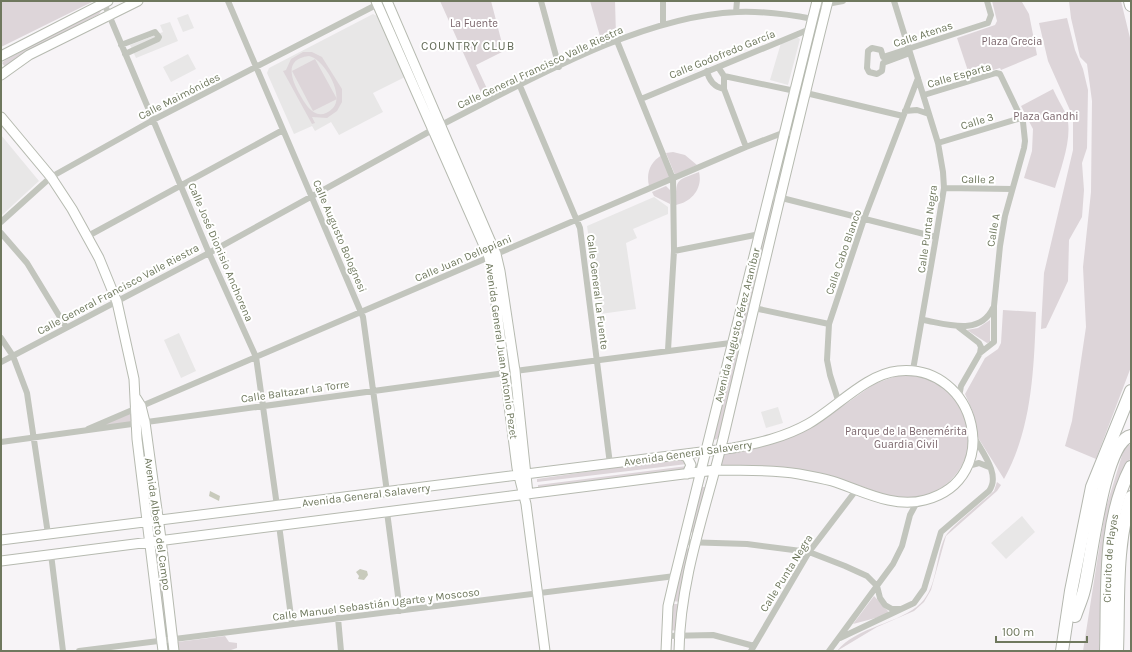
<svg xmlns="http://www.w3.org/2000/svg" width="1132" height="652" viewBox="0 0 1132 652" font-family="Karla,sans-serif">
<rect width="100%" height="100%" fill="#f7f4f7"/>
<path fill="#e8e7e7" d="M 188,14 L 194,28 L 183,32 L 177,18 Z
M 373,14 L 377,16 L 405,77 L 373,93 L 383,112 L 339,135 L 331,122 L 315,131 L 312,126 L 294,134 L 267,73 L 269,68 Z
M 170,22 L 178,41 L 136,58 L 130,45 L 163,32 L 160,25 Z
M 797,37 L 800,39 L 788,85 L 770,80 L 781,43 Z
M 188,54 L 196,69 L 171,82 L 163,67 Z
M 1,135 L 39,181 L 1,216 Z
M 654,197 L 668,207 L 668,214 L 633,229 L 637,238 L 626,243 L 636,309 L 600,314 L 587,226 Z
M 179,333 L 196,371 L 181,378 L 164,340 Z
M 778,407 L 783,423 L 766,428 L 761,412 Z
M 1022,516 L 1035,532 L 1006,559 L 991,543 Z"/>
<path fill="#ddd5d9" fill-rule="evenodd" d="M 1,1 L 94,1 L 1,47 Z
M 440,1 L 491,1 L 504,51 L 476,65 L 489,93 L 483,97 Z
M 590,1 L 615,1 L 616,36 L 601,40 Z
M 992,1 L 1022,2 L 1029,14 L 1037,55 L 1001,70 L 1000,68 L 970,77 L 957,38 L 995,25 L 997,21 Z
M 1069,1 L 1121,1 L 1131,42 L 1131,367 L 1096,459 L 1065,446 L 1072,421 L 1086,327 L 1083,267 L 1091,192 L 1092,101 L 1087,64 L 1080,57 L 1071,18 Z
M 97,9 L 101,11 L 99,14 L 20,57 L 6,68 L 2,63 L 4,61 Z
M 1067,18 L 1075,50 L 1083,69 L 1088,90 L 1087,148 L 1082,163 L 1084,190 L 1082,217 L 1069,240 L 1068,281 L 1046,328 L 1041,329 L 1044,273 L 1073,150 L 1073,117 L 1048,61 L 1039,23 Z
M 303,52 L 312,52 L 322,57 L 342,89 L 342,102 L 337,111 L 327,118 L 312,117 L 315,123 L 312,124 L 283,71 L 286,70 L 291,59 ZM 309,56 C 324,59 345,95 333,108 C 317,124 306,106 299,93 C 291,78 284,59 309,56 Z
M 315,59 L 337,99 L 313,111 L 292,71 Z
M 1053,89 C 1057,98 1062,106 1066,114 C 1074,134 1061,168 1055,188 L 1024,178 L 1032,151 L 1033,129 L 1021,106 Z
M 786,140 L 791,142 L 779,189 L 775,188 Z
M 673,152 L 685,155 L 697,165 L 675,175 L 666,153 Z
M 662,155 L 671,177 L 649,186 C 646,173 650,162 662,155 Z
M 699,172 C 703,188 692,202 676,205 C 676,179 675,181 699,172 Z
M 666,186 L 670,190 L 670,204 L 654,196 L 652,192 Z
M 772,199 L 775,200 L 743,334 L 739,334 Z
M 1003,310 L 1036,312 C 1034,369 1032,429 1004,479 L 977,436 L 973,412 L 965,394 L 985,358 L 998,349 L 1001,343 Z
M 990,320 L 990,342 L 987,343 L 967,330 L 978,328 Z
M 738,348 L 740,351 L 720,437 L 715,440 L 713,437 L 734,353 Z
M 914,374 C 927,378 945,384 954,395 C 957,400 959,406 962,411 C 985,454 948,501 901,499 C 889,499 875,491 864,487 C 848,482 833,477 817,473 C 787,465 756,466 724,467 L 720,464 L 722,454 L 806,429 L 833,413 L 874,384 L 899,375 Z
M 133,411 L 136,422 L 94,428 Z
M 144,439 L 155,515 L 148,514 L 138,440 Z
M 1128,445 L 1131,445 L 1131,457 L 1121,478 L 1103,585 L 1099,651 L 1083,651 L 1105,511 L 1123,452 Z
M 681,458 L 687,464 L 537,482 L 537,479 Z
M 687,466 L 685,473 L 538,491 L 538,485 Z
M 997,482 L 1001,485 L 997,491 L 946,536 L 931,590 L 924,602 L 914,611 L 877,627 L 837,651 C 857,626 900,624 921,603 C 938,586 935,557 945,537 C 949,528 985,500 994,491 Z
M 702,487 L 706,487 L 694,533 L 690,532 Z
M 685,548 L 691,549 L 680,602 L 673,601 Z
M 154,553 L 160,553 L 170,632 L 162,633 Z
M 874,596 L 888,611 L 887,615 L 853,624 Z
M 673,604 L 680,604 L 677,631 L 670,630 Z
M 225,636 L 229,642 L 237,643 L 237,648 L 228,651 L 178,651 L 177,642 Z"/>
<path fill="#c8cabc" d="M 210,491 L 220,496 L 219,501 L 209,496 Z
M 360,569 L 367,571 L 368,575 L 364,580 L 358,579 L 359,576 L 356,572 Z"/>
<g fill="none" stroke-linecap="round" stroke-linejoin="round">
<defs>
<path id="secondary" d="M 376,1 L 489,257 L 492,272 L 517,468 L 526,504 L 545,651
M 387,1 L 496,254 L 500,271 L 515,371 L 528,494
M 1,56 L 108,1
M 1,75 L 29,55 L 138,1
M 1,117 L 51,177 L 72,209 L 99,258 L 117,302 L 134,379 L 137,439 L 163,651
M 136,398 L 141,406 L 145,422 L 161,539 L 174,651
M 682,455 L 687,457 L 691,465 L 687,474
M 1,540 L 733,448 C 759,443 785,437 808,424 C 835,409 866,374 898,371 C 977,363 1005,479 925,500 C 893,509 861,490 832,481 C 821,478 810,476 799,474 C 771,469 743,471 715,470 L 1,561
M 666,651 L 668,606 L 675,576 L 817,1
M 679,651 C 680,577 707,506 724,435 C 758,290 792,145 828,1"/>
<g id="highway">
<path d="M 1130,1 L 1131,5"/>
<path d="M 1075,616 C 1078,607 1082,599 1084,590 C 1091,564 1103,441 1131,436"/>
<path d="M 1062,651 L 1071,591 L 1092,487 L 1131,391"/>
<path id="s1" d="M 1106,651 C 1108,590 1102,523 1131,467"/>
<path d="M 1117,651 C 1119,600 1115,546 1131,497"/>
</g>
</defs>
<use href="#secondary" stroke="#b6bab0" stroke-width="11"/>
<use href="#highway" stroke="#b4b7af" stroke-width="14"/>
<path stroke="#c2c5bd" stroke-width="6" d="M 228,1 L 363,317 L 387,492
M 541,1 L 559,67
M 663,1 L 663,25
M 894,1 L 938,143 L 943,172 L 944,188 L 936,237 L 913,370
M 104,3 L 209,253 L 256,357 L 277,506
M 816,6 L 843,1
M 736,12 L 737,1
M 617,41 L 673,179 L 674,251 L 668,350
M 121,45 L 155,32 L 159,37 L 158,39 L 125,54
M 910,53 L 883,63 L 882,71 L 877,74 L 869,72 L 867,68 L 868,51 L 872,48 L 881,50 L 883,57 L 988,23 L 991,15 L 987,1
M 718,67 L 724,76 L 724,89 L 746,147
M 707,71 C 709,81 714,87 724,89
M 724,76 L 795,91
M 520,86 L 580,228 L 610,464
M 806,93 L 903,116
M 924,95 L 996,73 L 1000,74 L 1023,122 L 1025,141 L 1024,148 L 1005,216 L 1000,246 L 994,306 L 994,342 L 980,353 L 961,386 L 959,397
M 641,99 L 810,29
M 905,111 L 917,110 L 929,114
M 441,125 C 528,81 640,16 737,12 C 763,11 787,14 813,19
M 938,143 L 1021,118
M 944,188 L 1012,189
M 770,195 L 936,237
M 1,222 L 51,177 L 153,120 L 378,4
M 1,233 L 27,263 L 66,327
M 88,236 L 283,130
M 674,251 L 760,234
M 754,308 L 829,324
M 923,320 C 947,324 980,336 993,308
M 957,326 L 979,343 L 981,347 L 980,353
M 1,338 L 13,356 L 27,393 L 48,534
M 1,362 L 209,253 L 434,129
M 515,371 L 746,341
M 839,403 L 830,375 L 827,360 L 829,324 L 864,219 L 918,78
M 88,429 L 746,147 L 785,132 L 796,134
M 1,442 L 505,373
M 968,466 L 979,463 L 989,467
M 387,512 L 400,611
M 279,525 L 292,624
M 684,542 L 747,544 L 809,552 L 845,566 L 867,576 L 877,586 L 880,598 L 885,605 L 892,609 L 900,609
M 51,554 L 63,651
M 338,618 L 341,651
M 666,636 L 713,635 L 754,646
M 840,638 L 914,603 L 924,589 L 941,532 L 989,491 C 1001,475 982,452 974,437
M 79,651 L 675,576
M 751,651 L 809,552 L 857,489
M 829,651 L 893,564 L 902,546 L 910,515 L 917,502"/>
<use href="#secondary" stroke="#fff" stroke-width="9"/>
<use href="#highway" stroke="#fff" stroke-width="12"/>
</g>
<g text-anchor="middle" stroke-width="4" stroke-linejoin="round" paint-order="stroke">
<g font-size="11" fill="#7b666c" stroke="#fff">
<text x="474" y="27">La Fuente</text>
<text x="1012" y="45">Plaza Grecia</text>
<text x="1046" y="120">Plaza Gandhi</text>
<text x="906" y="435">Parque de la Benemérita<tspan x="906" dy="13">Guardia Civil</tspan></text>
</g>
<g font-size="11" fill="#6f785e" stroke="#fff">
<text transform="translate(923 34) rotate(-18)" y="4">Calle Atenas</text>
<text transform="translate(722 54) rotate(-22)" y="4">Calle Godofredo García</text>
<text transform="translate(540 67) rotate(-25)" y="4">Calle General Francisco Valle Riestra</text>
<text transform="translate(959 75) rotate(-16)" y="4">Calle Esparta</text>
<text transform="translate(179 96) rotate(-27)" y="4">Calle Maimónides</text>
<text transform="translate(977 121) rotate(-17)" y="4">Calle 3</text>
<text transform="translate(978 179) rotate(1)" y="4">Calle 2</text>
<text transform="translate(927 229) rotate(-82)" y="4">Calle Punta Negra</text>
<text transform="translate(993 230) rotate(-80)" y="4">Calle A</text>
<text transform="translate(340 236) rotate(67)" y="4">Calle Augusto Bolognesi</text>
<text transform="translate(221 252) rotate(67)" y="4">Calle José Dionisio Anchorena</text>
<text transform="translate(843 252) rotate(-71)" y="4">Calle Cabo Blanco</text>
<text transform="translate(463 258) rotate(-23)" y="4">Calle Juan Dellepiani</text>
<text transform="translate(118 289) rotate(-28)" y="4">Calle General Francisco Valle Riestra</text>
<text transform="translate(598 292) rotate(83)" y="4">Calle General La Fuente</text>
<text transform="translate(737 325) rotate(-76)" y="4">Avenida Augusto Pérez Araníbar</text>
<text transform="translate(502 351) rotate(82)" y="4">Avenida General Juan Antonio Pezet</text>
<text transform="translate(295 391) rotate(-8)" y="4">Calle Baltazar La Torre</text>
<text transform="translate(688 453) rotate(-8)" y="4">Avenida General Salaverry</text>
<text transform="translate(366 495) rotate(-7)" y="4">Avenida General Salaverry</text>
<text transform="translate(158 524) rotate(82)" y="4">Avenida Alberto del Campo</text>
<text dy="4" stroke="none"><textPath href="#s1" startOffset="93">Circuito de Playas</textPath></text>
<text transform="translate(786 573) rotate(-58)" y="4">Calle Punta Negra</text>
<text transform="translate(376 604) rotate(-7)" y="4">Calle Manuel Sebastián Ugarte y Moscoso</text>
</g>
<g font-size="12" letter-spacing="1" fill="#616955" stroke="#fff">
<text x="468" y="50">COUNTRY CLUB</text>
</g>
</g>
<rect width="1132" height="652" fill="none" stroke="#6f785e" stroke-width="4"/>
<path d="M996 636v6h91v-6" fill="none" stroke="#6f785e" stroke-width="2"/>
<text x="1002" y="636" font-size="12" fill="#6f785e" stroke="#ffffff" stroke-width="3" paint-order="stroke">100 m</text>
</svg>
